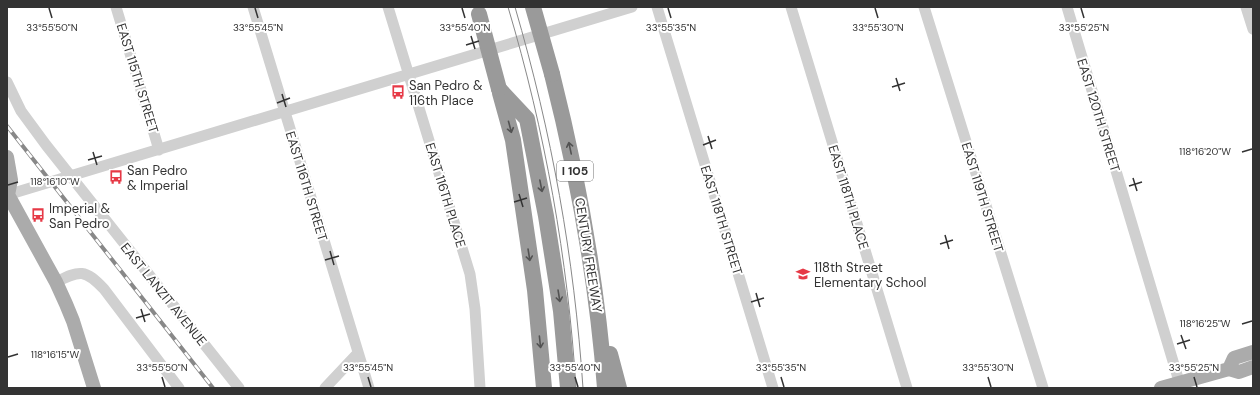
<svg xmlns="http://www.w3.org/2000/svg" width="1260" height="395" viewBox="0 0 1260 395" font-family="'DM Sans',sans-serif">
<rect width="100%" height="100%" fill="#fff"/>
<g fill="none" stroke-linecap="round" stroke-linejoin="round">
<path stroke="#d0d0d0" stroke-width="11" d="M 116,7 L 159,150
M 253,7 L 369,388
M 388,7 L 470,274 L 475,309 L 480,388
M 657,7 L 773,388
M 791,7 L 907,388
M 924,7 L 1043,388
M 1067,7 L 1181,388
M 1246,7 L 1253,29
M 7,82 L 21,111 L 46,145 L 239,388
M 7,195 L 632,7
M 56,282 C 80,270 85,269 104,289 L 179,388
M 325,388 L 358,353"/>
<path stroke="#ababab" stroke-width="14" d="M 7,157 L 11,180 L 8,195
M 7,193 L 56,282 L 66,304 L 73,321 L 94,388
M 1229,369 L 1234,358 L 1253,352
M 1161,388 L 1229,369 L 1239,372 L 1253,367"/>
<path stroke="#9a9a9a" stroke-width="16" d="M 552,74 C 578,177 597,282 605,388
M 499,89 L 527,119 L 546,216 L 561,311 L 568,388
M 500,93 L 513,140 L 535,290 L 544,388
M 610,354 L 619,388"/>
<path stroke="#888" stroke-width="1" d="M 508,7 C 545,131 568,259 576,388
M 515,7 C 552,134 574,256 583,388"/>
<defs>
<path id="rail" d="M 7,126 L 213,388"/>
</defs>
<use href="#rail" stroke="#888" stroke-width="4"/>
<use href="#rail" stroke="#fff" stroke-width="2.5" stroke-dasharray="8" stroke-linecap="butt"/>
<path stroke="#9a9a9a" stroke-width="16" d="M 533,7 L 552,74
M 479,14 L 499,89"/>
</g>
<defs><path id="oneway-shaft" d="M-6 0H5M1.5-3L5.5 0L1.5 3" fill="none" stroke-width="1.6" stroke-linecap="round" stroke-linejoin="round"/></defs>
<g stroke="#525252">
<use href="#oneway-shaft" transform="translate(510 127) rotate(75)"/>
<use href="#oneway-shaft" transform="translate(570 148) rotate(-102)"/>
<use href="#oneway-shaft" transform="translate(541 186) rotate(79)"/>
<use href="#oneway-shaft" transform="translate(529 255) rotate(81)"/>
<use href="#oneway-shaft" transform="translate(559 296) rotate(81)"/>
<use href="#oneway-shaft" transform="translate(540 342) rotate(84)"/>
</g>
<path fill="none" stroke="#333" stroke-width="1.5" d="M 49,8 L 52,18M 255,8 L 258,18M 462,8 L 465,18M 668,8 L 671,18M 875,8 L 878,18M 1081,8 L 1084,18M 471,36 L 475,49M 466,45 L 479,41M 896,78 L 900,91M 892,87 L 905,83M 282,94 L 286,107M 277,103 L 290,98M 708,136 L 712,149M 703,145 L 716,140M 93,152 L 97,165M 1242,152 L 1252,149M 88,160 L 102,156M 1133,178 L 1137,191M 8,185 L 18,182M 1129,186 L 1142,182M 519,194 L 523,207M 514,202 L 527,198M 945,235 L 949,249M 940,244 L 953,240M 330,251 L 334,265M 325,260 L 339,256M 756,293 L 760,307M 751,302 L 764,298M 141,309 L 145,322M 136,318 L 150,314M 1242,324 L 1252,321M 1181,335 L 1186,349M 1177,344 L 1190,340M 8,357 L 18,354M 162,377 L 165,387M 368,377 L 371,387M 575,377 L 578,387M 781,377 L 784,387M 988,377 L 991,387M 1194,377 L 1197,387"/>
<defs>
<symbol id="bus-bare" viewBox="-9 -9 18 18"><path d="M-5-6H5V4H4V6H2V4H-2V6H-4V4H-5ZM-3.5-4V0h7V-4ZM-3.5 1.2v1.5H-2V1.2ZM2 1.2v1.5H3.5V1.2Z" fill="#e63946" stroke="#fff" stroke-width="2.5" paint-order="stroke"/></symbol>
<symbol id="school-bare" viewBox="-9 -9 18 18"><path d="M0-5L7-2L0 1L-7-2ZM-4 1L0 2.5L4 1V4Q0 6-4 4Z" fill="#e63946" stroke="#fff" stroke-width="2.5" paint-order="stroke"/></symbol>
</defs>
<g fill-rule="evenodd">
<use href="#bus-bare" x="388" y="82" width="20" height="20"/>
<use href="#bus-bare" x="106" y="167" width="20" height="20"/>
<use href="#bus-bare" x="28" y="205" width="20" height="20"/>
<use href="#school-bare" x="793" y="264" width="20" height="20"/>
</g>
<g text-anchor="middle" stroke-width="4" stroke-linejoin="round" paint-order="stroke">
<rect fill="#fff" stroke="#707070" stroke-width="1" x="557" y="161" width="36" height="20" rx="3"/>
<g font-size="12" font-weight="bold" fill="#333">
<text x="575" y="175">I 105</text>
</g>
<g font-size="13" fill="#333" stroke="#fff">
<text transform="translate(138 78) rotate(73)" y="5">EAST 115TH STREET</text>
<text transform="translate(1099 115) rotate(73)" y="5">EAST 120TH STREET</text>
<text transform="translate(307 186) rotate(73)" y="5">EAST 116TH STREET</text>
<text transform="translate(446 195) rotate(73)" y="5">EAST 116TH PLACE</text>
<text transform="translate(849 197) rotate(73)" y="5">EAST 118TH PLACE</text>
<text transform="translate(983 197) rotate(73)" y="5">EAST 119TH STREET</text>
<text transform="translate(722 220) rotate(73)" y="5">EAST 118TH STREET</text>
<text transform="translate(589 255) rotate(81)" y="5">CENTURY FREEWAY</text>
<text transform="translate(164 294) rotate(51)" y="5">EAST LANZIT AVENUE</text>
</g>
<g font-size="13" fill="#333" stroke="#fff" text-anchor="start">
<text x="409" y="90">San Pedro &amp;<tspan x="409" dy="15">116th Place</tspan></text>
<text x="127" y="175">San Pedro<tspan x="127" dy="15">&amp; Imperial</tspan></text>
<text x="49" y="213">Imperial &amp;<tspan x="49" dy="15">San Pedro</tspan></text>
<text x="814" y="272">118th Street<tspan x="814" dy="15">Elementary School</tspan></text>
</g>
</g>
<g font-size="10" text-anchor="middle" fill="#333" stroke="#fff" stroke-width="4" stroke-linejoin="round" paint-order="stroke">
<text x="52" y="31">33°55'50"N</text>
<text x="258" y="31">33°55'45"N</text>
<text x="465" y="31">33°55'40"N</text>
<text x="671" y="31">33°55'35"N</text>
<text x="878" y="31">33°55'30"N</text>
<text x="1084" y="31">33°55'25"N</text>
<text x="1205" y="155">118°16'20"W</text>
<text x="55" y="185">118°16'10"W</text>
<text x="1205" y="327">118°16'25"W</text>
<text x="55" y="358">118°16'15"W</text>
<text x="162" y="371">33°55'50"N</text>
<text x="368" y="371">33°55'45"N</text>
<text x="575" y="371">33°55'40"N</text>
<text x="781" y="371">33°55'35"N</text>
<text x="988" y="371">33°55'30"N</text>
<text x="1194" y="371">33°55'25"N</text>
</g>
<rect width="1260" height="395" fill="none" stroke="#333333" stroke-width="16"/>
</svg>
